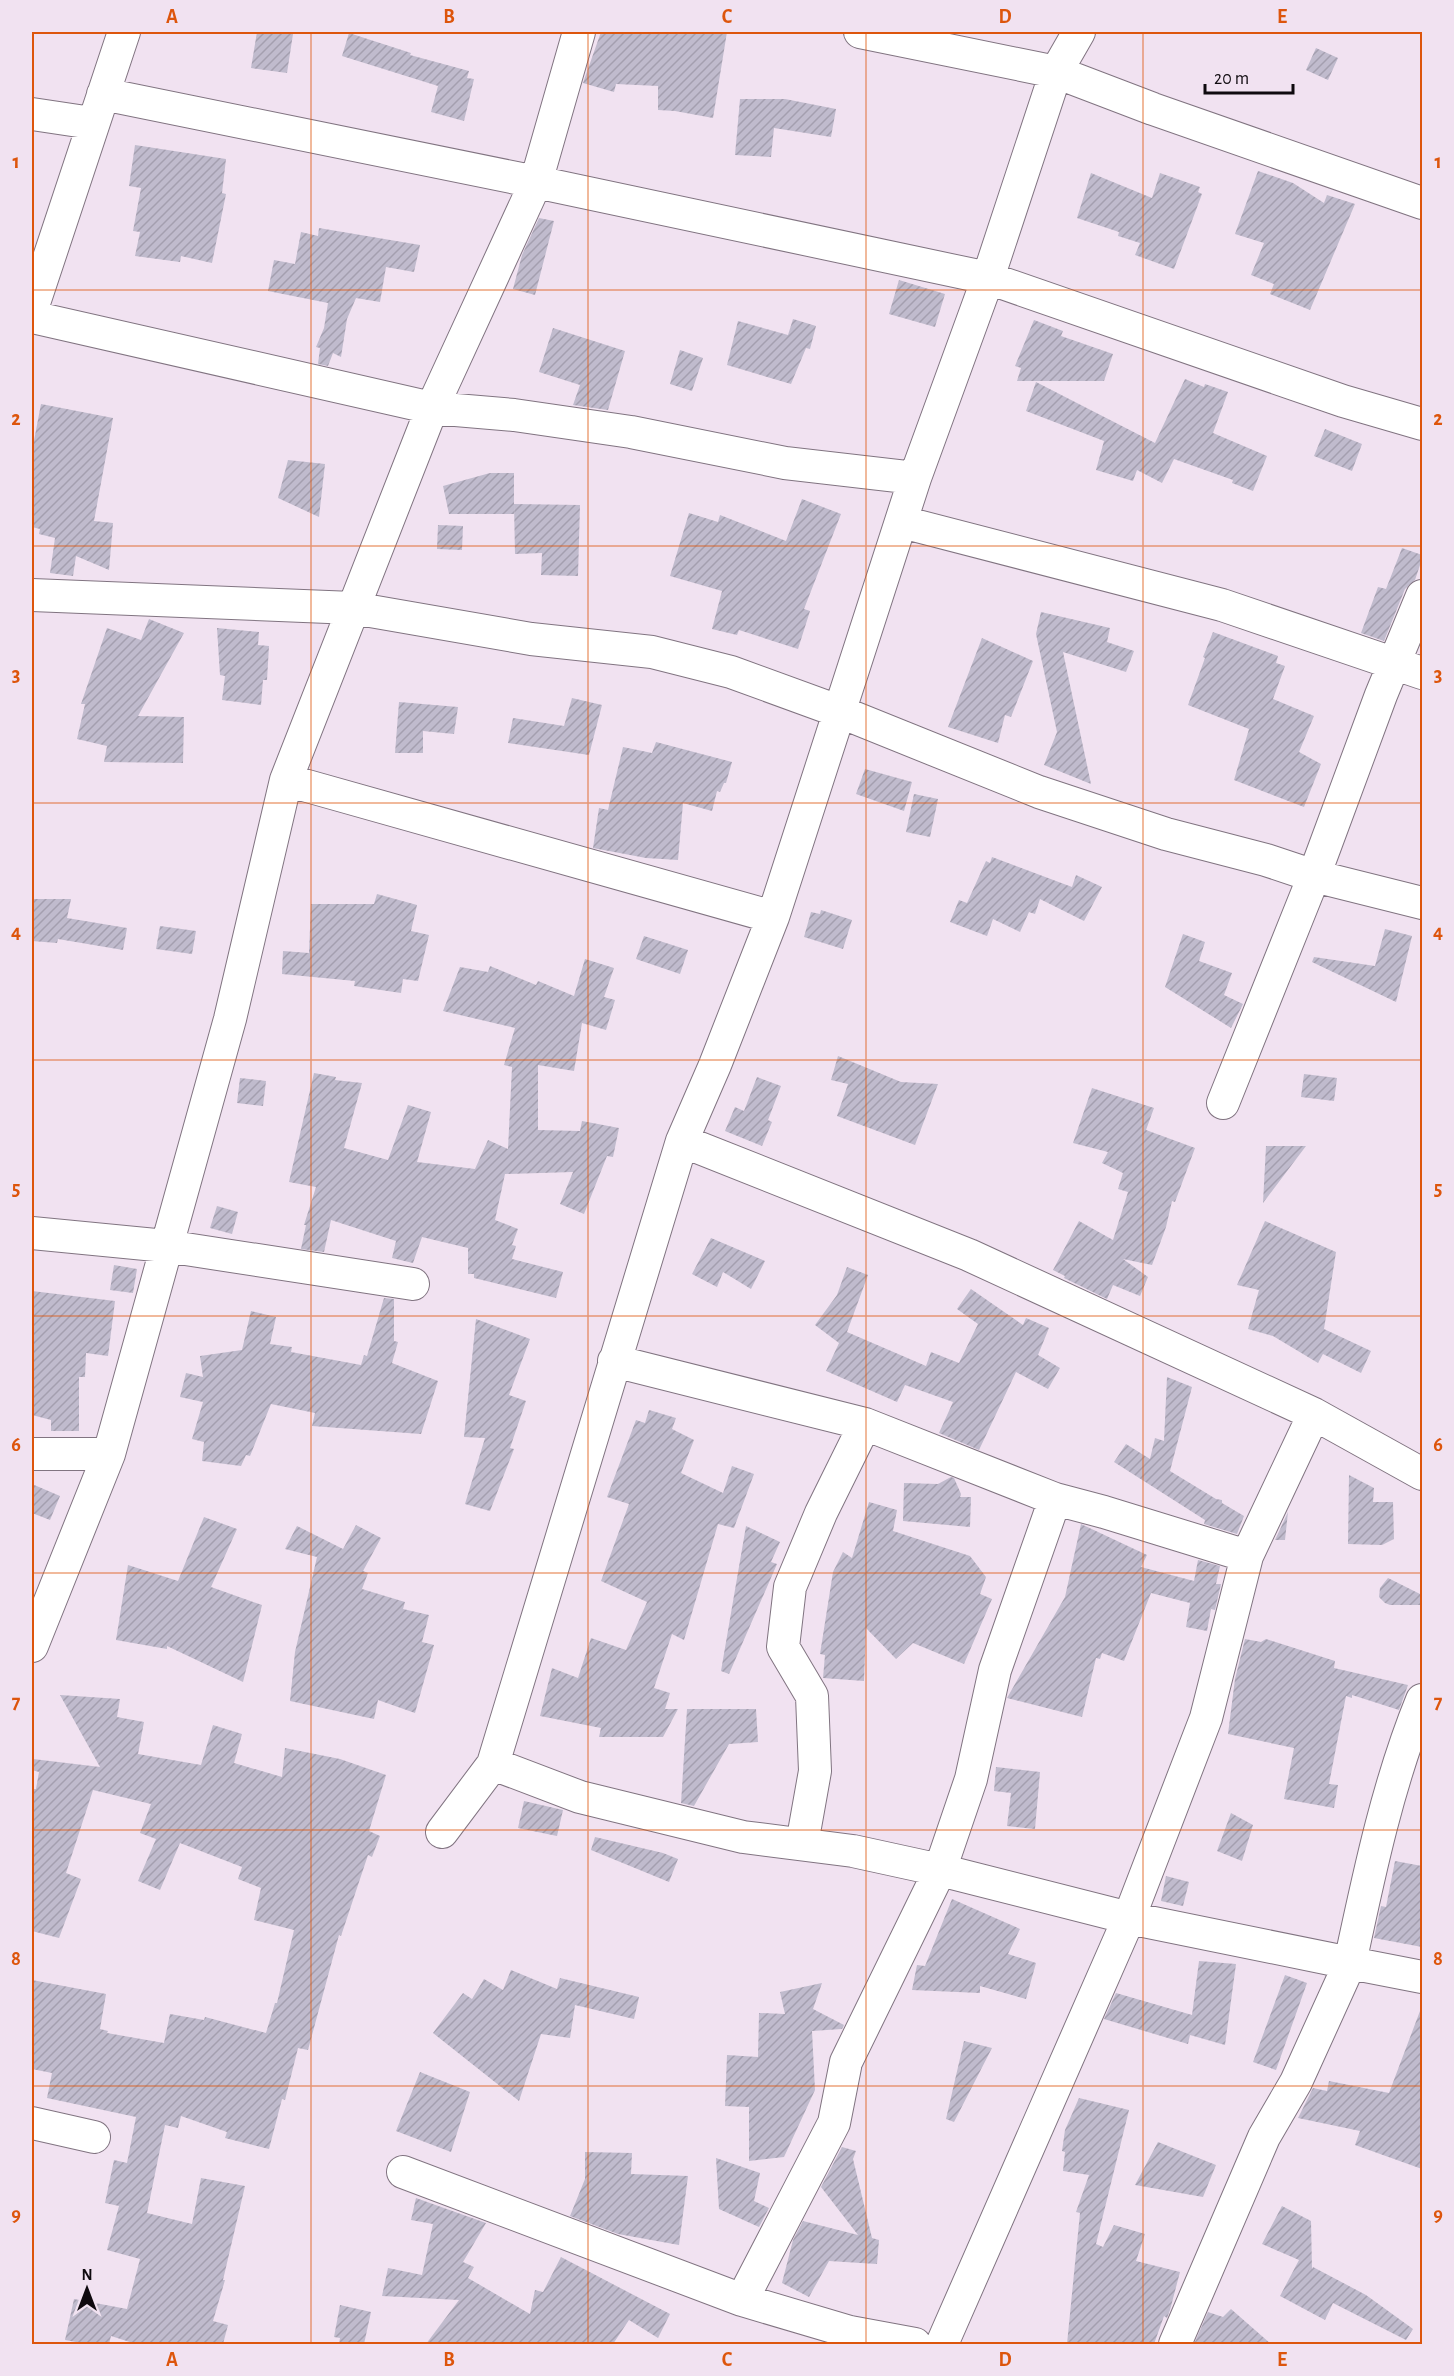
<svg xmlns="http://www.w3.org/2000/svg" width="1454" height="2376" viewBox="0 0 1454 2376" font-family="'Alegreya Sans',sans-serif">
<defs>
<pattern id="building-hatch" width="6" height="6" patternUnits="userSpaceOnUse" patternTransform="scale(1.5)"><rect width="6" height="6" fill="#c0bbcd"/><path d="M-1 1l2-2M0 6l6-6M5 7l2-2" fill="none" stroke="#a49faf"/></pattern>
</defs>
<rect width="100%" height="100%" fill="#f1e2f1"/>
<path fill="url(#building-hatch)" d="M 257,32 L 293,34 L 287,73 L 251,68 Z
M 601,32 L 727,32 L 713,118 L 675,111 L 658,110 L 658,86 L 616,84 L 614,92 L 583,83 Z
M 349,33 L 411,53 L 410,55 L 469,71 L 467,78 L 474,79 L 464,121 L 431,112 L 438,86 L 342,56 Z
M 1316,48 L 1338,58 L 1328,80 L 1306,70 Z
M 740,99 L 785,99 L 836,109 L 831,137 L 774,128 L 771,157 L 735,155 Z
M 135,145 L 226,159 L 222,193 L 226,194 L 212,263 L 181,256 L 180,262 L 135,256 L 140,232 L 133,231 L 141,188 L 129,186 Z
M 1258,171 L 1293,183 L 1324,203 L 1327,195 L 1355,204 L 1310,310 L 1270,294 L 1274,284 L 1251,275 L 1264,243 L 1235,234 Z
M 1091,173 L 1152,198 L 1160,173 L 1200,187 L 1198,192 L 1202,194 L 1174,269 L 1135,255 L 1140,243 L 1118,236 L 1119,232 L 1077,218 Z
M 539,218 L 554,221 L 535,295 L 513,289 L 522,255 Z
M 319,228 L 420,245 L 414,272 L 386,267 L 380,302 L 356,298 L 347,319 L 341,357 L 333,353 L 328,366 L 318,364 L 320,348 L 316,347 L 324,328 L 328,303 L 268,291 L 274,260 L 295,264 L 301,232 L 318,236 Z
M 899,280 L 945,294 L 935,327 L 889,314 Z
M 793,319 L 816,326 L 810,349 L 806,348 L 791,384 L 727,365 L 738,321 L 788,335 Z
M 1034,320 L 1063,331 L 1061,336 L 1113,354 L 1104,381 L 1017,381 L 1021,368 L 1015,366 Z
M 553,328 L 625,351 L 608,410 L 573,405 L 580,385 L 539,372 Z
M 680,350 L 703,358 L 692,391 L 670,384 Z
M 1185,379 L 1204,387 L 1205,384 L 1228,392 L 1213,433 L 1267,456 L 1253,491 L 1232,483 L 1233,480 L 1174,459 L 1162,483 L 1137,470 L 1133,481 L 1096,470 L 1104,441 L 1026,411 L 1036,382 L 1155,443 Z
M 41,404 L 113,418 L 94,521 L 113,523 L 109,570 L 76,556 L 73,576 L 50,573 L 55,538 L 39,534 L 40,529 L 32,527 L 32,451 Z
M 1325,429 L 1362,444 L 1352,471 L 1314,456 Z
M 288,460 L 325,464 L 319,517 L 278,498 Z
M 490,473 L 514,473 L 514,514 L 449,514 L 443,486 Z
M 802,499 L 841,514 L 804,609 L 810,611 L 798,649 L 739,630 L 737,635 L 712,629 L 722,591 L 670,576 L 689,513 L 718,522 L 720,515 L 786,541 Z
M 514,504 L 580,505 L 578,576 L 541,575 L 542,553 L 515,554 Z
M 438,525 L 463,526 L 462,550 L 437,549 Z
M 1402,548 L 1422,555 L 1422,559 L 1415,580 L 1405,589 L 1384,641 L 1361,633 L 1378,587 L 1386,589 Z
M 1041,612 L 1110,628 L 1107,642 L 1134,651 L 1126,672 L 1063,652 L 1091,784 L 1044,765 L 1057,732 L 1036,634 Z
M 149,619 L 184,633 L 138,716 L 184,717 L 183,763 L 104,762 L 107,746 L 77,739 L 85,704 L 81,704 L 107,628 L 141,640 Z
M 217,628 L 259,632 L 258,645 L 269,646 L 267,680 L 263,680 L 261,705 L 222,700 L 225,676 L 220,675 Z
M 1213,632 L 1278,656 L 1276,663 L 1285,666 L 1273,699 L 1314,716 L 1299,752 L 1321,764 L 1304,807 L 1234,780 L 1249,729 L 1188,705 L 1205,658 L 1203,657 Z
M 982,638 L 1033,661 L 1011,717 L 1005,715 L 998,743 L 948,727 Z
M 572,698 L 602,705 L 589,755 L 508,743 L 513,718 L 564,726 Z
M 399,702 L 458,707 L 454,734 L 423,731 L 423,753 L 395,753 Z
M 656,742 L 732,762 L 726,783 L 724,783 L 720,792 L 717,791 L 712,811 L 683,803 L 678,860 L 646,858 L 593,848 L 599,808 L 608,810 L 623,747 L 652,753 Z
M 865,769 L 912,782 L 904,811 L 856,794 Z
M 914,794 L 938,799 L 930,837 L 906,832 Z
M 992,857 L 1072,887 L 1076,875 L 1102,887 L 1084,921 L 1040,899 L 1035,914 L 1029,912 L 1020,932 L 993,919 L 987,936 L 950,922 L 959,900 L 967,903 L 986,861 L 990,863 Z
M 377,894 L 417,905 L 411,931 L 429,935 L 418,981 L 403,979 L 401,993 L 354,986 L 355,981 L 282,974 L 283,951 L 309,953 L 311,904 L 374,904 Z
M 32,899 L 71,899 L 67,918 L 127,928 L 123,950 L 58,939 L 57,943 L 32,941 Z
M 821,910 L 852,920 L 843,949 L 804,937 L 811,912 L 820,914 Z
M 160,926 L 196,931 L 192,954 L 156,949 Z
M 1385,929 L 1412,936 L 1396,1002 L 1312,962 L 1314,957 L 1375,966 Z
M 1183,934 L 1205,942 L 1199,961 L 1232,973 L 1224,995 L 1243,1004 L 1231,1028 L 1165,987 Z
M 644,936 L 688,950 L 680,974 L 636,959 Z
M 585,959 L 614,968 L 604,997 L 615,1000 L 606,1030 L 582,1023 L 574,1071 L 538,1065 L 538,1130 L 580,1131 L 582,1121 L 619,1128 L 613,1157 L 607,1156 L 584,1214 L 560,1204 L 573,1172 L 505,1174 L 495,1220 L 518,1229 L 512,1245 L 516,1246 L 512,1259 L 563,1272 L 556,1298 L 474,1278 L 474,1274 L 468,1274 L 468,1248 L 422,1237 L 413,1263 L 392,1258 L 396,1241 L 331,1220 L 324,1252 L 301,1249 L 306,1225 L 304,1225 L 316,1187 L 289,1182 L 314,1073 L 336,1077 L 335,1080 L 362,1083 L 344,1148 L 388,1160 L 408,1105 L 431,1112 L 417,1162 L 475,1169 L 488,1140 L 508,1149 L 512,1067 L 504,1065 L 515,1028 L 443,1011 L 460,967 L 488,972 L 490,966 L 536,985 L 538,981 L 574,996 Z
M 838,1056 L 901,1082 L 938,1084 L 915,1145 L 837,1116 L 848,1084 L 831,1080 Z
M 1304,1074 L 1337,1078 L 1334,1101 L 1301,1097 Z
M 757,1077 L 781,1086 L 768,1120 L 772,1122 L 762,1146 L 725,1131 L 735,1107 L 744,1111 Z
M 240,1078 L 266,1081 L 263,1106 L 237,1103 Z
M 1092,1088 L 1154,1108 L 1146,1130 L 1195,1148 L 1175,1202 L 1172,1201 L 1166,1227 L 1152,1265 L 1123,1259 L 1148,1277 L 1140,1296 L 1113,1285 L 1107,1299 L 1064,1278 L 1065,1276 L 1053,1270 L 1079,1221 L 1113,1240 L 1128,1192 L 1118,1189 L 1123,1173 L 1102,1163 L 1108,1152 L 1073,1143 Z
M 1266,1146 L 1306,1146 L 1263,1203 Z
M 217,1206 L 238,1212 L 232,1234 L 210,1228 Z
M 1265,1221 L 1336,1252 L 1324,1329 L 1371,1351 L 1361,1373 L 1323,1354 L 1318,1363 L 1273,1336 L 1248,1329 L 1259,1290 L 1237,1285 Z
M 711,1238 L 765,1261 L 751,1289 L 723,1272 L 717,1287 L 692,1274 Z
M 114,1265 L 137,1269 L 133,1293 L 110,1290 Z
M 847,1267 L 868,1275 L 847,1332 L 926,1366 L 931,1352 L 959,1363 L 978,1324 L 957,1309 L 971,1289 L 1023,1325 L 1026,1318 L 1049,1328 L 1038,1355 L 1060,1368 L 1048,1389 L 1016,1372 L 979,1450 L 939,1433 L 953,1402 L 905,1385 L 897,1402 L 826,1371 L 839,1343 L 815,1325 L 837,1295 Z
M 32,1291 L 115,1301 L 108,1356 L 86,1353 L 85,1377 L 79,1377 L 79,1431 L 51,1431 L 51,1420 L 32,1415 Z
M 384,1298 L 394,1299 L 394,1341 L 398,1342 L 392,1363 L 438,1381 L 421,1434 L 312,1426 L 315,1413 L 271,1404 L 250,1456 L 246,1455 L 241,1466 L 202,1461 L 204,1442 L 192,1439 L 203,1402 L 180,1397 L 186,1373 L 203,1377 L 200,1356 L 242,1350 L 251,1311 L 276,1317 L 270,1344 L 292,1347 L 291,1352 L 361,1365 L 364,1355 L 367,1356 Z
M 476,1319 L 530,1339 L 509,1395 L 526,1401 L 510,1448 L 514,1449 L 490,1511 L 465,1504 L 485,1438 L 464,1437 Z
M 1167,1377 L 1192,1387 L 1170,1471 L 1216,1499 L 1222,1500 L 1222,1503 L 1244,1516 L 1237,1534 L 1204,1524 L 1205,1520 L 1114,1462 L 1126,1444 L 1150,1459 L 1155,1438 L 1164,1441 Z
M 649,1410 L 676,1418 L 672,1429 L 694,1440 L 681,1473 L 723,1493 L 732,1466 L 754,1474 L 734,1528 L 718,1524 L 684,1640 L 672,1634 L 654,1688 L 670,1693 L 665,1709 L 678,1709 L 663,1737 L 599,1737 L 601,1728 L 540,1716 L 552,1668 L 578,1678 L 591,1638 L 626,1650 L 647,1602 L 601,1581 L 629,1504 L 607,1497 L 636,1420 L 645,1423 Z
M 1349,1475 L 1374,1488 L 1373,1502 L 1393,1502 L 1394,1539 L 1382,1545 L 1348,1544 Z
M 951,1477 L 954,1478 L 961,1494 L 960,1497 L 971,1497 L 970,1527 L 903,1521 L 904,1483 L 938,1484 Z
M 32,1484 L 60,1496 L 50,1520 L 32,1513 Z
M 869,1502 L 897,1510 L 893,1531 L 970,1556 L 986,1577 L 980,1594 L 992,1599 L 964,1664 L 913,1643 L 896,1659 L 866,1628 L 864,1681 L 823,1678 L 825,1655 L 820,1654 L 833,1572 L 843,1552 L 852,1558 Z
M 1288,1512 L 1285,1540 L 1275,1540 Z
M 204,1517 L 237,1529 L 211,1587 L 262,1605 L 243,1682 L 167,1646 L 167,1649 L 116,1640 L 128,1565 L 178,1581 Z
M 1081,1524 L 1147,1555 L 1141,1567 L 1194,1581 L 1198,1560 L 1220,1566 L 1216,1584 L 1221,1584 L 1215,1610 L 1211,1609 L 1207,1631 L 1186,1627 L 1190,1603 L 1151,1593 L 1124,1661 L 1102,1653 L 1100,1659 L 1096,1658 L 1082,1717 L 1007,1698 L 1065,1597 Z
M 356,1525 L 381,1538 L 363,1571 L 368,1573 L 362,1589 L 405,1602 L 403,1609 L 429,1615 L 422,1642 L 434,1645 L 415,1713 L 378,1700 L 374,1719 L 290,1701 L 295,1652 L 317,1557 L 285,1549 L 297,1526 L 343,1549 Z
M 746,1526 L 780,1542 L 771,1562 L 777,1564 L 729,1674 L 721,1671 Z
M 1388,1578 L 1422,1595 L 1422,1605 L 1390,1605 L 1385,1603 L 1379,1597 L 1380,1588 Z
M 1245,1639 L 1261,1642 L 1266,1639 L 1335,1661 L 1334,1668 L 1408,1685 L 1399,1710 L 1352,1695 L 1352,1698 L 1346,1696 L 1329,1784 L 1338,1785 L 1334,1808 L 1284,1799 L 1294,1748 L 1228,1734 L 1235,1679 Z
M 60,1695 L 120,1699 L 117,1717 L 144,1722 L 138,1754 L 201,1765 L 213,1725 L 242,1734 L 234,1763 L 282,1777 L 285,1748 L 340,1759 L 386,1775 L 369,1831 L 380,1836 L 372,1857 L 368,1855 L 341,1936 L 339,1935 L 308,2050 L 298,2048 L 285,2100 L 282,2099 L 269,2149 L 225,2138 L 227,2132 L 181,2116 L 178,2128 L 165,2125 L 147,2213 L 192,2224 L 201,2178 L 245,2186 L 223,2280 L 225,2280 L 213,2321 L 228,2325 L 223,2344 L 136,2344 L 111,2336 L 109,2344 L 87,2344 L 65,2340 L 74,2299 L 127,2309 L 140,2259 L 107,2250 L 119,2206 L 105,2203 L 114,2160 L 127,2163 L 136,2117 L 47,2098 L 52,2073 L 32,2069 L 32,1980 L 106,1994 L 100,2029 L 108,2031 L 107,2033 L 164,2043 L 170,2014 L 204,2020 L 205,2017 L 266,2033 L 275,2003 L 277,2003 L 294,1930 L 254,1920 L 261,1888 L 238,1879 L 242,1867 L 180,1843 L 160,1890 L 138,1881 L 156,1839 L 140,1833 L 151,1804 L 93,1790 L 66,1873 L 81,1879 L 59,1938 L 32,1931 L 32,1789 L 36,1789 L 39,1772 L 32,1770 L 33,1759 L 100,1767 Z
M 687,1709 L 756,1709 L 758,1742 L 729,1744 L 694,1806 L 681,1803 Z
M 996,1767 L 1040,1772 L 1035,1829 L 1007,1826 L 1011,1793 L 994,1791 Z
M 524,1801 L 563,1810 L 557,1836 L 518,1828 Z
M 1231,1813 L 1253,1825 L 1242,1861 L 1217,1851 Z
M 595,1837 L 663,1853 L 678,1859 L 669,1882 L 591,1850 Z
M 1395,1861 L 1422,1866 L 1422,1947 L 1374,1938 L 1381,1906 L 1386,1907 Z
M 1166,1876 L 1189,1882 L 1183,1906 L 1161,1901 Z
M 952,1899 L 1020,1929 L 1008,1954 L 1036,1963 L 1026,1999 L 980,1986 L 980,1993 L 912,1990 L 917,1965 L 925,1966 Z
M 1199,1961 L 1236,1964 L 1225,2045 L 1190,2035 L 1188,2044 L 1104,2019 L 1116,1993 L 1192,2015 Z
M 511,1970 L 557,1989 L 560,1978 L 639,1997 L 634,2019 L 575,2005 L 570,2038 L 541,2034 L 519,2101 L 433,2033 L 463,1993 L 472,1999 L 484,1979 L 503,1990 Z
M 1285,1975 L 1307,1983 L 1276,2070 L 1253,2062 Z
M 822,1983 L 813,2009 L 844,2025 L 842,2029 L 812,2031 L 815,2090 L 784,2157 L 749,2161 L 749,2107 L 725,2106 L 727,2055 L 758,2057 L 759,2013 L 785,2014 L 780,1992 Z
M 1420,2011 L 1422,2011 L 1422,2169 L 1355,2145 L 1360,2131 L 1298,2118 L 1313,2088 L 1327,2091 L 1329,2081 L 1389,2093 Z
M 964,2041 L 992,2048 L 954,2122 L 946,2119 Z
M 420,2072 L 470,2092 L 451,2152 L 396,2131 Z
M 1079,2098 L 1129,2110 L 1096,2244 L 1103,2247 L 1114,2225 L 1145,2234 L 1136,2261 L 1180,2272 L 1170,2310 L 1167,2318 L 1164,2316 L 1154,2344 L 1067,2344 L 1080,2213 L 1076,2212 L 1089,2175 L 1063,2171 L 1065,2152 L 1062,2151 L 1065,2130 Z
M 1158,2142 L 1216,2165 L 1203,2197 L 1135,2185 Z
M 842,2147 L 856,2151 L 853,2159 L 872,2238 L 879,2240 L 877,2264 L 829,2261 L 809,2297 L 782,2283 L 793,2240 L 803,2221 L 858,2235 L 821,2187 Z
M 585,2152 L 632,2153 L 631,2174 L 688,2176 L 679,2245 L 618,2234 L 570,2216 L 585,2179 Z
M 716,2158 L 760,2173 L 754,2201 L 769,2208 L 759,2227 L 719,2209 Z
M 416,2198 L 486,2223 L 463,2262 L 474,2267 L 468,2278 L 530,2314 L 535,2290 L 543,2292 L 561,2257 L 670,2314 L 658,2338 L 629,2320 L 613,2344 L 426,2344 L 459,2300 L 382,2296 L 388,2268 L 422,2275 L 433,2224 L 411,2220 Z
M 1282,2206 L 1311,2221 L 1312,2269 L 1313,2267 L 1366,2295 L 1413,2329 L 1406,2340 L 1333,2303 L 1325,2320 L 1280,2296 L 1299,2260 L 1262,2244 Z
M 340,2305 L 371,2312 L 364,2344 L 339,2344 L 340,2338 L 334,2337 Z
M 1231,2309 L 1271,2344 L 1194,2344 L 1208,2312 L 1223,2317 Z"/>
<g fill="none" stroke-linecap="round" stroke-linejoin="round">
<defs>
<path id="minor" d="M 860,32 L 1056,72 L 1153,109 L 1422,203
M 103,94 L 536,182 L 988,278 L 1343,401 L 1422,424
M 32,114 L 92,123
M 32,309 L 124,32
M 32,317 L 432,408 L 514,415 L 631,432 L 785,463 L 915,478
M 902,522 L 1222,605 L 1422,673
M 32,595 L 353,608 L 531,639 L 652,652 L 731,672 L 838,711 L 1039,792 L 1166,834 L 1266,860 L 1314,876 L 1422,903
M 286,780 L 773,917
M 1223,1103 L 1314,876 L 1381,695 L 1422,596
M 682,1141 L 969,1255 L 1314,1414 L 1422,1474
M 32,1233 L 166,1246 L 413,1284
M 614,1361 L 865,1424 L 1055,1499 L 1104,1512 L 1247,1556 L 1314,1414
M 32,1454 L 109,1454
M 32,1646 L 109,1454 L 230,1019 L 286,780 L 432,408 L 536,182 L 579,32
M 493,1764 L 580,1797 L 743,1837 L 853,1851 L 940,1870 L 971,1779 L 995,1670 L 1055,1499
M 442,1832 L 493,1764 L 682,1141 L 715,1065 L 773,917 L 915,478 L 988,278 L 1056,72 L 1079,32
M 802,1844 L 815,1771 L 812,1696 L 783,1647 L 790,1587 L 821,1513 L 865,1424
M 32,2123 L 94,2137
M 403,2172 L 742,2300 L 834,2123 L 846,2062 L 940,1870 L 1129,1918 L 1350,1963 C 1369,1874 1388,1783 1422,1700
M 742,2300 L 850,2332 L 915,2344
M 942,2344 L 1129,1918 L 1206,1718 L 1247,1556
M 1175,2344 L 1264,2137 L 1296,2082 L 1350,1963 L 1422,1977"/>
</defs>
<use href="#minor" stroke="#817481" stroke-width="34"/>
<use href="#minor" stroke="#fff" stroke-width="32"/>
</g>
<path fill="none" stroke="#dd550c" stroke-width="1.5" stroke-opacity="0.55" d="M 311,32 L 311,2344M 588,32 L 588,2344M 866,32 L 866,2344M 1143,32 L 1143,2344M 32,290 L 1422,290M 32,546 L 1422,546M 32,803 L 1422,803M 32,1060 L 1422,1060M 32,1316 L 1422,1316M 32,1573 L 1422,1573M 32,1830 L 1422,1830M 32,2086 L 1422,2086"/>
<rect width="1454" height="2376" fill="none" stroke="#f1e2f1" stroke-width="66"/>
<g transform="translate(87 2289)" stroke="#f1e2f1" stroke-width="4.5" paint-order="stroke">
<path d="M0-4.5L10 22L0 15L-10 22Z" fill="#0f0a0f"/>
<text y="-9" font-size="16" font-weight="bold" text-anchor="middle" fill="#0f0a0f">N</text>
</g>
<path d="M1205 84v9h88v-9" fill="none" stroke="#0f0a0f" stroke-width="3"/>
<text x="1214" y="84" font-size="18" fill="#0f0a0f" stroke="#f1e2f1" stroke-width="4.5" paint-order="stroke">20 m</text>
<rect x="33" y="33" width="1388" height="2310" fill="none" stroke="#dd550c" stroke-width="2"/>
<g font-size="20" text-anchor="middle" font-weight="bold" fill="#dd550c">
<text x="172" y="23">A</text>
<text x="449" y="23">B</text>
<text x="727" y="23">C</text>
<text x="1005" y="23">D</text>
<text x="1282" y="23">E</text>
<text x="16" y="168">1</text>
<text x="1438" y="168">1</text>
<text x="16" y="425">2</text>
<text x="1438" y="425">2</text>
<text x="16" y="681">3</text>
<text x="1438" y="681">3</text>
<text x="16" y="938">4</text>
<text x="1438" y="938">4</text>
<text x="16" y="1195">5</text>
<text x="1438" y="1195">5</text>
<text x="16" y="1451">6</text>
<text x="1438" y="1451">6</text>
<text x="16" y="1708">7</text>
<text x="1438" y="1708">7</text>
<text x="16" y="1965">8</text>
<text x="1438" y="1965">8</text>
<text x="16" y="2221">9</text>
<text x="1438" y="2221">9</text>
<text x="172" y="2366">A</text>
<text x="449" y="2366">B</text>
<text x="727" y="2366">C</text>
<text x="1005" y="2366">D</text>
<text x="1282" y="2366">E</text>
</g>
</svg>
